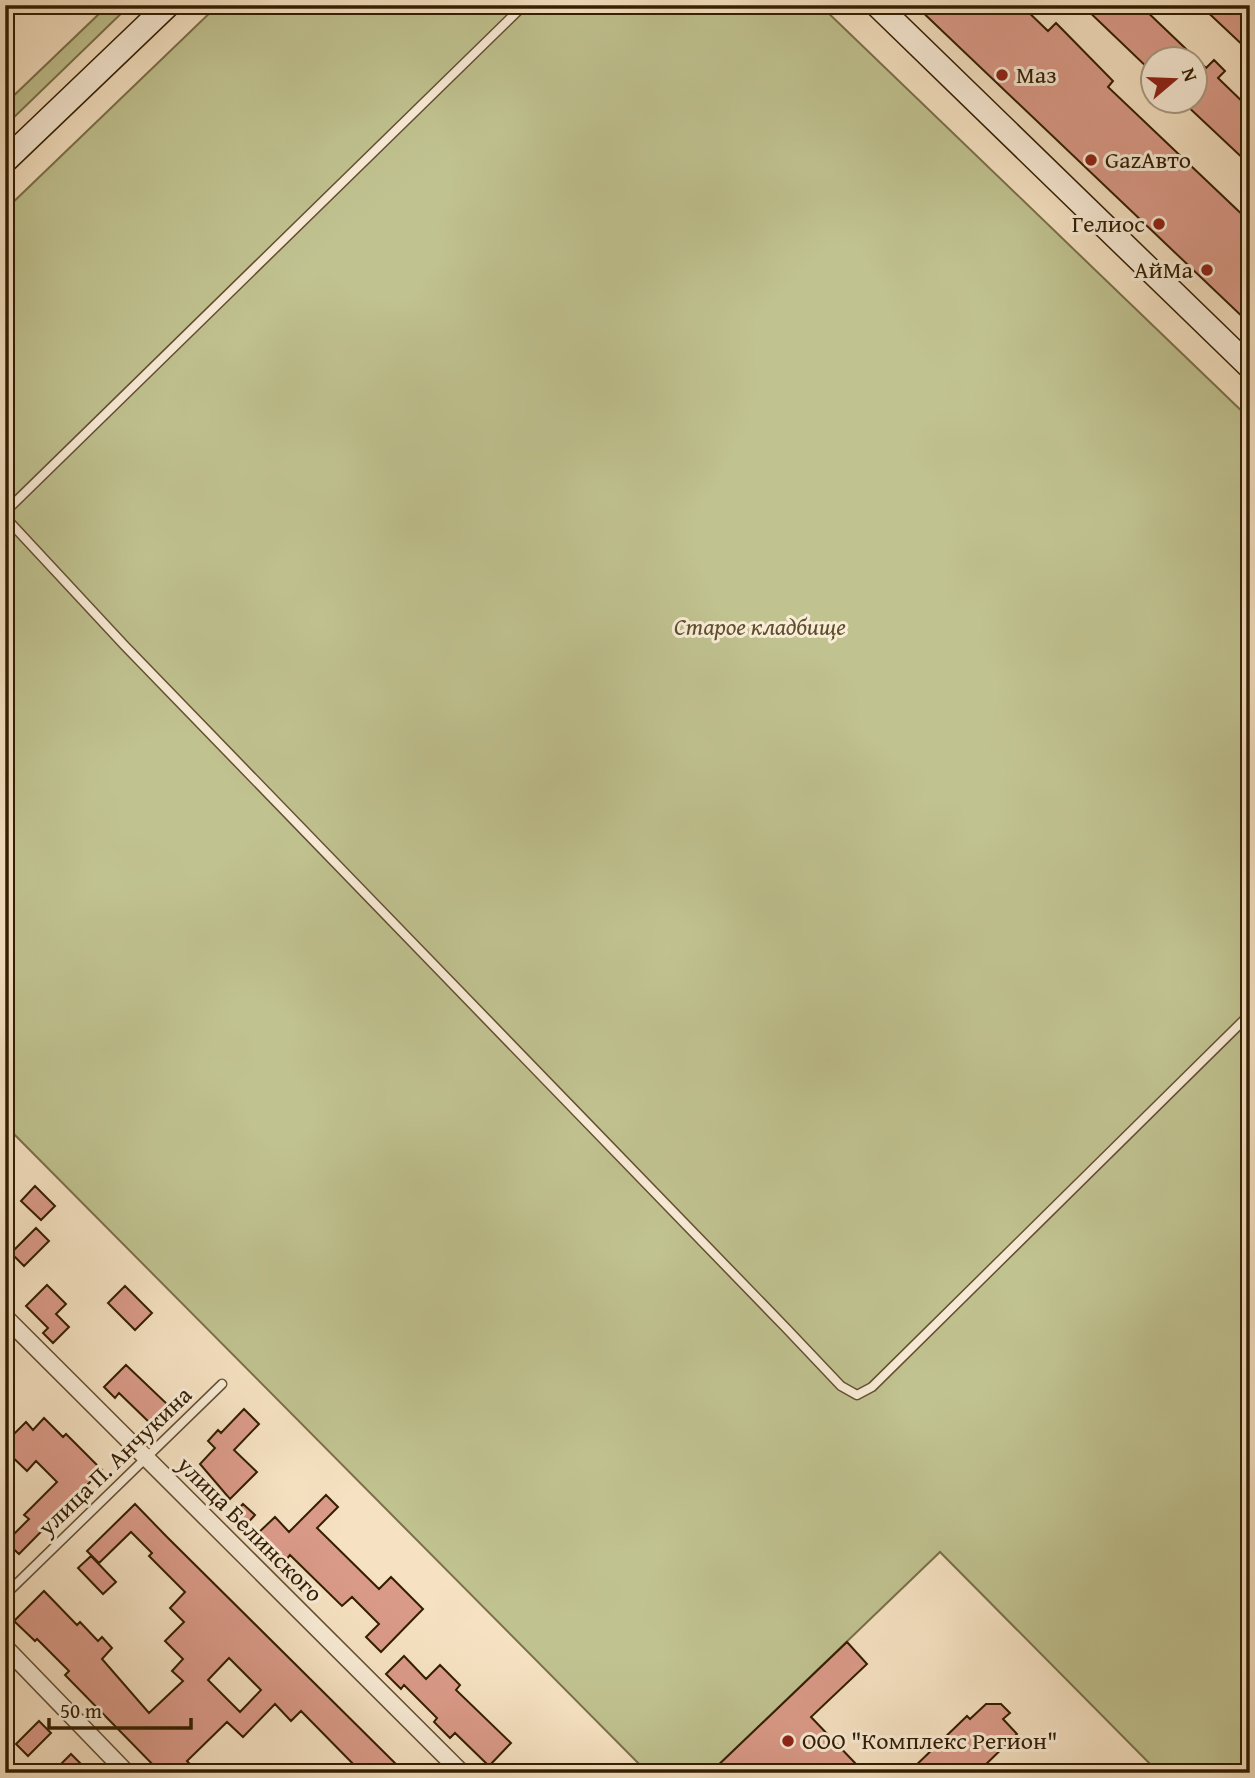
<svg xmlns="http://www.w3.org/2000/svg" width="1255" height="1778" viewBox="0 0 1255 1778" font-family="'Gentium Book Plus',serif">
<rect width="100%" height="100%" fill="#f6e2c2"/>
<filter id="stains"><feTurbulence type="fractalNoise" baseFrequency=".00286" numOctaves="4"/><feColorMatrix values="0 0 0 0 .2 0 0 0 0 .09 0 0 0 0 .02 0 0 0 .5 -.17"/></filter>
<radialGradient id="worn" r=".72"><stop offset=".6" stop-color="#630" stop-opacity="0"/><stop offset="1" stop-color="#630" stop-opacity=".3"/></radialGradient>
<path fill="#c0c290" stroke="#7a7049" stroke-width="2" d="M 98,5 L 130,5 L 5,126 L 5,104 L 102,11 Z
M 218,5 L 820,5 L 1250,419 L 1250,1773 L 1159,1773 L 940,1552 L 710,1773 L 648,1773 L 5,1125 L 5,210 Z"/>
<path fill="#db9b89" stroke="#331e02" stroke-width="2" fill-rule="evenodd" d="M 915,5 L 1021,5 L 1048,31 L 1056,23 L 1113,81 L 1108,87 L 1250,222 L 1250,324 Z
M 1082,5 L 1140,5 L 1206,68 L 1214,60 L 1225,71 L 1218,78 L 1250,109 L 1250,165 L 1183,102 L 1195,102 L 1195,60 L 1153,60 L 1153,73 Z
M 1200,5 L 1250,5 L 1250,52 Z
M 35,1186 L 55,1206 L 41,1220 L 21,1201 Z
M 36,1228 L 49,1241 L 24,1266 L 11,1253 Z
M 47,1285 L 66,1304 L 56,1314 L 69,1327 L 53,1343 L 43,1333 L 48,1328 L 26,1306 Z
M 125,1286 L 152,1313 L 135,1330 L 108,1303 Z
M 126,1365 L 168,1405 L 150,1423 L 119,1393 L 115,1398 L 104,1387 Z
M 244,1409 L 259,1424 L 234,1450 L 257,1472 L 230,1499 L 200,1464 L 215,1448 L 208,1441 L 218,1430 L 221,1433 Z
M 44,1418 L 63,1437 L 66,1434 L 102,1470 L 19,1554 L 6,1542 L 29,1519 L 24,1515 L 57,1482 L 36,1461 L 27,1471 L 5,1450 L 5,1426 L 14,1434 L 26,1422 L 33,1430 Z
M 326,1495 L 338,1507 L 317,1528 L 379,1589 L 391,1577 L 423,1609 L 381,1652 L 366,1637 L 379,1624 L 352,1597 L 342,1606 L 290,1555 L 285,1561 L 257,1534 L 275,1517 L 289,1532 Z
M 135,1504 L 167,1537 L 405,1773 L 362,1773 L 301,1711 L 291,1721 L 275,1704 L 243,1737 L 227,1722 L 187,1761 L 198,1773 L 161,1773 L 65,1675 L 69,1671 L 37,1639 L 35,1641 L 14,1621 L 44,1591 L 77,1625 L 80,1622 L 98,1641 L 102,1637 L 112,1648 L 102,1659 L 149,1713 L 183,1681 L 172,1671 L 183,1659 L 165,1641 L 184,1622 L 170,1608 L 185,1592 L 149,1556 L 152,1553 L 131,1532 L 99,1563 L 87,1551 ZM 229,1658 L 261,1690 L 240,1712 L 208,1680 Z
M 243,1504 L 255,1515 L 241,1530 L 229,1518 Z
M 91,1556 L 116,1582 L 103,1594 L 78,1568 Z
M 847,1642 L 867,1664 L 811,1717 L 856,1764 L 846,1773 L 710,1773 Z
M 404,1656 L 426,1679 L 440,1665 L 460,1685 L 456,1690 L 511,1743 L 489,1766 L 455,1733 L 450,1738 L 434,1722 L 437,1718 L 404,1685 L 401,1689 L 386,1674 Z
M 986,1704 L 1001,1704 L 1010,1713 L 1003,1719 L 1017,1734 L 977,1773 L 908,1773 L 967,1716 L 970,1719 Z
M 39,1721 L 51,1733 L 28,1756 L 16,1744 Z
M 71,1754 L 90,1773 L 52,1773 Z"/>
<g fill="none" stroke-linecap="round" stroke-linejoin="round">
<defs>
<path id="lane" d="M 5,512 L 524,5
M 5,517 L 125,646 L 786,1328 L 841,1386 L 857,1395 L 872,1387 L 1250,1014
M 5,1595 L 222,1384"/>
<path id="street" d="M 5,1317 L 462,1773
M 5,1647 L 127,1773"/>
<path id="secondary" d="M 877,5 L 1250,367
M 5,161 L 168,5"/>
</defs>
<use href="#lane" stroke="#644f32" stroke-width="11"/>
<use href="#street" stroke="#644f32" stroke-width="19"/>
<use href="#secondary" stroke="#331e02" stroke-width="26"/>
<use href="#lane" stroke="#f9ecd7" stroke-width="8"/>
<use href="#street" stroke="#f9ecd7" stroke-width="16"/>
<use href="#secondary" stroke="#f9ecd7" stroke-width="23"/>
</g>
<g fill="#8f2418" stroke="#f9ecd7" stroke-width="2.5">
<circle cx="1002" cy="75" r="7"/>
<circle cx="1091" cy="160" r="7"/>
<circle cx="1159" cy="224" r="7"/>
<circle cx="1207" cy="270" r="7"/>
<circle cx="788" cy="1741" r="7"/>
</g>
<g text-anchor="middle" stroke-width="6" stroke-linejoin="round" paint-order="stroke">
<g font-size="24" fill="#331e02" stroke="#f9ecd7" text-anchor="start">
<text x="1016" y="83">Маз</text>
<text x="1105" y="168">GazАвто</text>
<text x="1145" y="232" text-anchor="end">Гелиос</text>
<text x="1193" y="278" text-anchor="end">АйМа</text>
<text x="802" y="1749">ООО "Комплекс Регион"</text>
</g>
<g font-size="24" font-style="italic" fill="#5d4f2d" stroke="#f9ecd7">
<text x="760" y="635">Старое кладбище</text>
</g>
<g font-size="24" fill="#331e02" stroke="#f9ecd7">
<text transform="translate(115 1461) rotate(-44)" y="8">улица П. Анчукина</text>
<text transform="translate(250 1529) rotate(45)" y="8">улица Белинского</text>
</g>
</g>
<rect width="1255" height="1778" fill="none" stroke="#f6e2c2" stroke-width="28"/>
<rect x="7" y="7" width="1241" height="1764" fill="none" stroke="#331e02" stroke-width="3.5"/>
<rect x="14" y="14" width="1227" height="1750" fill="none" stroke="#331e02" stroke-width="2"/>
<g transform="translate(1174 80) rotate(71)"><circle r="33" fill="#f9ecd7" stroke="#aa9a82" stroke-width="2"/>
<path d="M0-5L12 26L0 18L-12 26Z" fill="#8f2418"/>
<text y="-10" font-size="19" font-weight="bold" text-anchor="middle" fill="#331e02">N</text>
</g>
<path d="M49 1718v10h142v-10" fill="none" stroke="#331e02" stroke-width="3.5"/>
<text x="60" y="1718" font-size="21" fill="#331e02" stroke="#f9ecd7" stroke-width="5" paint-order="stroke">50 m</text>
<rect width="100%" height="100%" filter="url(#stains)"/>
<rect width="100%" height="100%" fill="url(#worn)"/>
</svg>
